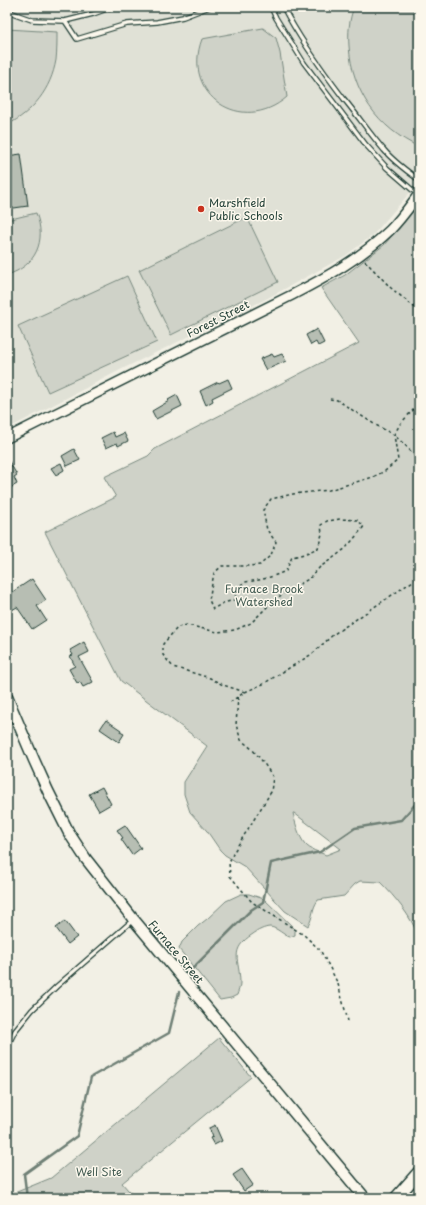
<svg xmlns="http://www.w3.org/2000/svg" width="426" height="1205" viewBox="0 0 426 1205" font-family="'Playpen Sans',sans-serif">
<rect width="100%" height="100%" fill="#f2f0e5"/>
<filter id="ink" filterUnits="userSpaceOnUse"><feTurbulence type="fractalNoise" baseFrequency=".025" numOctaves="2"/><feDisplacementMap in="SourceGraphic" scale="8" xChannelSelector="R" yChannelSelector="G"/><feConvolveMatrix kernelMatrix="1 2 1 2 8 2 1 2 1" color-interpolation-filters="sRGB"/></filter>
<g filter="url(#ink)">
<path fill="#e0e1d6" d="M 7,7 L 419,7 L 419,182 L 373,235 L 345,256 L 264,300 L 124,368 L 7,429 Z"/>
<path fill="#cfd2c8" stroke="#77887e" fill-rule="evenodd" d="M 354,7 L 419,7 L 419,147 C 378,128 352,92 349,46 C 348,33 349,20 354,7 Z
M 263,28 L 276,38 L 280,53 L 287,97 C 242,136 181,95 202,39 Z
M 7,29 L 57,32 C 57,41 57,51 56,60 C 51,89 33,112 7,125 Z
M 419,204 L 419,937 C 410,915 396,898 380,882 L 360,881 L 355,884 L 344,896 L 318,900 C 311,910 314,916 308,926 L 285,911 L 245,867 L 225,855 L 220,850 L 207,831 L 190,812 L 184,794 L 184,782 L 207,746 L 121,681 L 45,532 L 116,497 L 104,477 L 148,456 L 155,449 L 359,343 L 321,288 L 345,275 L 384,245 ZM 293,813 L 294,813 L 341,849 L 326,855 C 319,852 310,850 305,844 C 299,837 295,822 293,813 Z
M 36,213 C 47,241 36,266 7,275 L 7,220 Z
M 247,217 L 278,282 L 171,335 L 139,270 Z
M 127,276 L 157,342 L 48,392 L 18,326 Z
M 241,894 L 249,894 L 264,899 L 295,929 L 295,935 L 290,937 C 283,935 278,928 270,927 C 265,927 257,931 253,934 C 228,950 240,960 240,983 C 240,987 238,992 237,995 L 231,998 L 220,1000 L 179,949 L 182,942 L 198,926 L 207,919 L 226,901 Z
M 219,1038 L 251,1077 L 122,1183 L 135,1198 L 7,1198 L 7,1196 L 51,1178 Z"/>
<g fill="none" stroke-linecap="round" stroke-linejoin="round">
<path stroke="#6e7f75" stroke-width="2.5" d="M 192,969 L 251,910 L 263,902 L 271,863 L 320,852 L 355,828 L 401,820 L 419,800
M 27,1198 L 24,1174 L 77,1136 L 91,1077 L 169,1033 L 179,992"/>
</g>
<path fill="#b7beb3" stroke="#1f3d34" d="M 21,154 L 28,206 L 7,209 L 7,156 Z
M 317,329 L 324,343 L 318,346 L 316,342 L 311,345 L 306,335 Z
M 272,354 L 274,357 L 282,354 L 286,361 L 266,370 L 260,359 Z
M 228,379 L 232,388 L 212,398 L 213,401 L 206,405 L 200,391 L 218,382 L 219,383 Z
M 177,395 L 182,406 L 156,419 L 152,411 L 169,401 L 168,400 Z
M 113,432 L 115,437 L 124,433 L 128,441 L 118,446 L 117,443 L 106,448 L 101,438 Z
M 74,449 L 80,460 L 67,466 L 62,456 Z
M 7,458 L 17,475 L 14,477 L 17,484 L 7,490 Z
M 61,463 L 64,470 L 56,475 L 51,468 Z
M 32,579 L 46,600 L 37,606 L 46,620 L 32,629 L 17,607 L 12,610 L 7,602 L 7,599 L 10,597 L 8,595 Z
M 84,642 L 89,652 L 79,657 L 93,682 L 83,687 L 80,682 L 77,683 L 69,669 L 75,666 L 70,656 L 73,655 L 70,650 Z
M 106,720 L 121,730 L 120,732 L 124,734 L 119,742 L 100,729 Z
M 102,787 L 111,804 L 99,811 L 89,794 Z
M 125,825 L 141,848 L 132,855 L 121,839 L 123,838 L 117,830 Z
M 65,921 L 77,937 L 68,944 L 56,928 Z
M 215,1125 L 222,1141 L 214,1145 L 210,1138 L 213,1137 L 209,1128 Z
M 242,1169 L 253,1185 L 244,1191 L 233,1175 Z"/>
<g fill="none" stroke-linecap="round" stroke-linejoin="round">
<defs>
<path id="service" d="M 271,7 L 276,18 L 304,63 L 366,145 L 387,168 L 417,194
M 283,7 C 300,40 322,70 344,99 C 358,116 370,134 384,150 C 394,162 407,171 419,180
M 7,11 L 32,20 L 65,21 L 93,14 L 112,7
M 65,21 L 77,39 L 127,24 L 157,22 L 183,17 L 209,7
M 7,1047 L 15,1031 L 32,1010 L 57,986 L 133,920"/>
<path id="tertiary" d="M 7,438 L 292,295 C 327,277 361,258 390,230 C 401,219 410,206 419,194"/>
<path id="secondary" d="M 7,697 L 34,760 L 48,791 L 69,833 L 86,859 L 134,920 L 365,1198"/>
<path id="primary" d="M 396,1198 L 419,1172"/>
</defs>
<use href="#service" stroke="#1f3d34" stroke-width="6"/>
<use href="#tertiary" stroke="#1f3d34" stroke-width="12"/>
<use href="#secondary" stroke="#1f3d34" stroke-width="13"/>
<use href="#primary" stroke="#1f3d34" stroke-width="14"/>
<path stroke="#1f3d34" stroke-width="1.5" stroke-dasharray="3 3" stroke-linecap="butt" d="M 365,261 L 391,288 L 419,311
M 414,409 L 400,424 L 394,435 L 405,445 L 419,460
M 419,427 C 413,411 414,399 419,384
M 245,692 L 223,685 L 210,678 L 173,667 L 163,655 L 163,644 L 178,627 L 187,625 L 217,632 L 235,630 L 251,623 L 275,599 L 310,578 L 320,567 L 333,558 L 346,548 L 362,529 L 364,526 L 357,520 L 340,519 L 327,521 L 321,525 L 322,534 L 318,548 L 304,554 L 292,557 L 286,571 C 272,577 259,581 244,582 L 237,589 L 234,600 L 223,603 L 213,609 L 209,600 L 214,573 L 222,566 L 247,566 L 260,565 L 271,555 L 276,542 L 267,530 L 263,510 L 271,499 L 293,494 L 329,490 L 373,477 L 385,471 L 398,460 L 394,435 L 374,424 L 337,400 L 330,399
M 238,697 L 236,725 L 241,740 L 252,749 L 263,762 L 273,777 L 271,792 L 235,850 L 229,862 L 230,876 L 252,902 L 304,935 L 320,950 L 329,966 L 338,984 L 348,1021
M 230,702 L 245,692 L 263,684 L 312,654 L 334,634 L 419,577"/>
<use href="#service" stroke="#fbf7ec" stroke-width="3.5"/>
<use href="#tertiary" stroke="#fbf7ec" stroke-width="9"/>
<use href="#secondary" stroke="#fbf7ec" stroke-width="10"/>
<use href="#primary" stroke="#fbf7ec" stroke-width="11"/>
</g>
</g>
<circle fill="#c8321e" stroke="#fbf7ec" stroke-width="1.5" cx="201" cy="209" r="4"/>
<g text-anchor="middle" stroke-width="3" stroke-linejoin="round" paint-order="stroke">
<g font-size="11" fill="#1f3d34" stroke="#fbf7ec" text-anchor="start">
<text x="209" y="207">Marshfield<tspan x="209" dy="13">Public Schools</tspan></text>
</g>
<g font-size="11" fill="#1f3d34" stroke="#fbf7ec">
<text transform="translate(218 319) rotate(-27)" y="4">Forest Street</text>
<text transform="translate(176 952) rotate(50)" y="4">Furnace Street</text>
</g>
<g font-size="11" fill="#425b52" stroke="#fbf7ec">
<text x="264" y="593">Furnace Brook<tspan x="264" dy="13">Watershed</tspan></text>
<text x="99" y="1176">Well Site</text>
</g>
</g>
<rect width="426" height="1205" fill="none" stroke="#fbf7ec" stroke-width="24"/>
<rect x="12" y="12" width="402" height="1181" fill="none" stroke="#1f3d34" stroke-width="1.5" filter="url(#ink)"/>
</svg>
